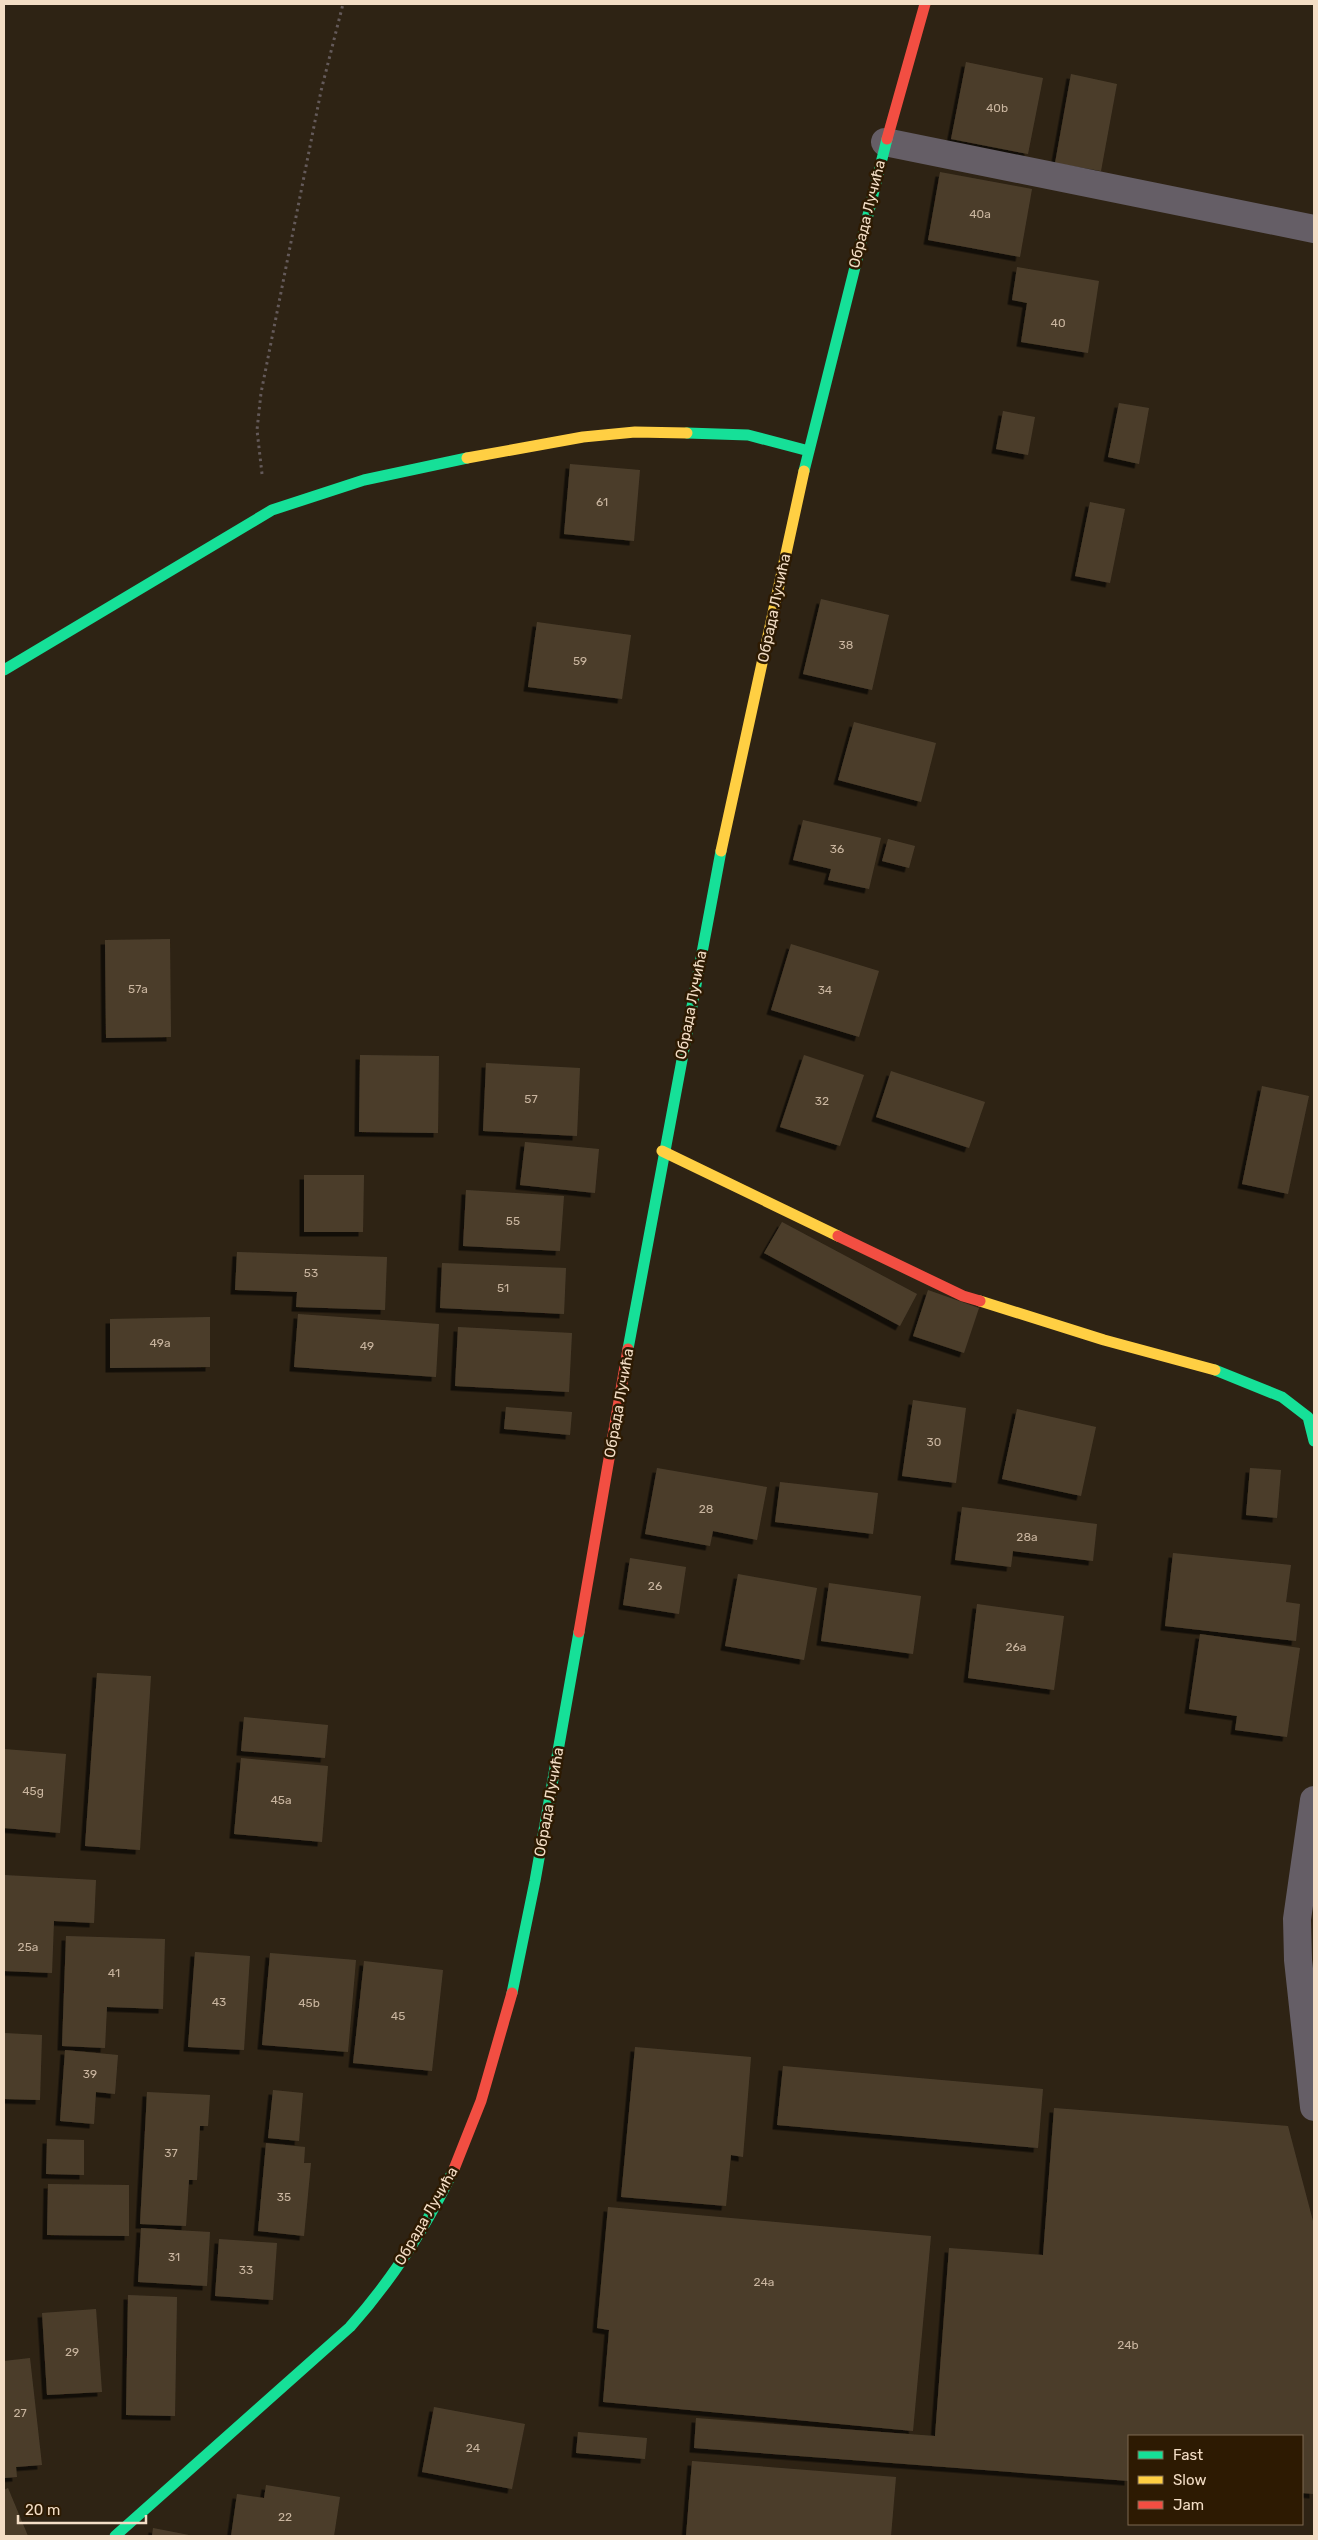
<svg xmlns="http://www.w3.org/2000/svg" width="1318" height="2540" viewBox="0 0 1318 2540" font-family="Rubik,sans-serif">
<defs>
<filter id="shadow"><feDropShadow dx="-4.5" dy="4.5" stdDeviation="0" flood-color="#0009"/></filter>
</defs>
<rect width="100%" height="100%" fill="#2e2314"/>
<path fill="#4b3e2c" filter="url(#shadow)" d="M 966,62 L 1043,78 L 1028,154 L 951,139 Z
M 1071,74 L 1117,84 L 1101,171 L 1055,163 Z
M 940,172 L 1032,189 L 1020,257 L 928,240 Z
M 1017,267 L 1099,281 L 1088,353 L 1021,342 L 1027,303 L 1012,300 Z
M 1119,403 L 1149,408 L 1139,464 L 1108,457 Z
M 1003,411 L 1035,417 L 1028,455 L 996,449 Z
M 570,464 L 640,470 L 634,541 L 564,534 Z
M 1090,502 L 1125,509 L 1110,583 L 1075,576 Z
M 821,599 L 889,615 L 872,690 L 803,674 Z
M 537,622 L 631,635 L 622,699 L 528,687 Z
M 854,722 L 936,743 L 921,802 L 838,780 Z
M 803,820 L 881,838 L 869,889 L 828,880 L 831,869 L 793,860 Z
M 888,839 L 915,846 L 909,868 L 882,861 Z
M 170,939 L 171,1037 L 106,1038 L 105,940 Z
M 791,944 L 879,971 L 859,1037 L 771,1010 Z
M 360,1055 L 439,1056 L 438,1133 L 359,1132 Z
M 804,1055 L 864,1075 L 840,1146 L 780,1127 Z
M 486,1063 L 580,1068 L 577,1136 L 483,1131 Z
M 891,1071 L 985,1102 L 969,1148 L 876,1117 Z
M 1262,1086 L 1309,1096 L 1288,1194 L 1242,1184 Z
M 525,1142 L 599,1149 L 595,1193 L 520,1185 Z
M 304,1175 L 364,1175 L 363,1232 L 304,1232 Z
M 466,1190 L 564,1196 L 560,1251 L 463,1246 Z
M 782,1222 L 917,1294 L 900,1326 L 764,1253 Z
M 237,1252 L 387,1257 L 385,1310 L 296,1307 L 297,1292 L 235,1290 Z
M 442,1263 L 566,1268 L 564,1314 L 440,1308 Z
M 928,1290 L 979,1308 L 964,1353 L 913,1336 Z
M 298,1314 L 439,1324 L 436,1377 L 294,1367 Z
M 210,1317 L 210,1367 L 110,1368 L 110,1319 Z
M 458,1327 L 572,1333 L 569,1392 L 455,1386 Z
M 913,1400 L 966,1408 L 956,1483 L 902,1476 Z
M 506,1407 L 572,1412 L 570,1435 L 504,1429 Z
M 1017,1409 L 1096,1427 L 1081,1496 L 1002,1479 Z
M 657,1468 L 767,1487 L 757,1540 L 713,1531 L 710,1546 L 645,1534 Z
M 1250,1468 L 1281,1470 L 1277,1518 L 1246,1515 Z
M 780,1482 L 878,1493 L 873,1534 L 775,1522 Z
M 962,1507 L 1097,1524 L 1093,1561 L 1013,1551 L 1011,1567 L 955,1560 Z
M 1173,1553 L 1291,1565 L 1286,1602 L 1300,1604 L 1296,1641 L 1165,1626 Z
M 630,1558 L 686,1567 L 679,1614 L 623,1605 Z
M 738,1574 L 817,1588 L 804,1660 L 725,1646 Z
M 829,1583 L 921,1596 L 913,1654 L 821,1641 Z
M 977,1604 L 1064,1616 L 1054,1690 L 968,1678 Z
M 1200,1634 L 1300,1648 L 1287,1737 L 1235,1730 L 1237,1716 L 1189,1709 Z
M 97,1673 L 151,1676 L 140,1850 L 85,1846 Z
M 244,1717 L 328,1725 L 325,1758 L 241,1751 Z
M 4,1749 L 66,1754 L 60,1833 L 4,1828 Z
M 241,1758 L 328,1766 L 322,1842 L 234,1834 Z
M 4,1875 L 96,1880 L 94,1923 L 54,1921 L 52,1973 L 4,1971 Z
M 66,1936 L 165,1939 L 163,2009 L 107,2007 L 105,2048 L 62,2046 Z
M 195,1952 L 250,1956 L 244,2050 L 188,2047 Z
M 270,1953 L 356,1960 L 348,2052 L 262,2045 Z
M 364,1961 L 443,1970 L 432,2071 L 353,2063 Z
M 4,2033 L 42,2035 L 40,2100 L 4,2099 Z
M 635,2047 L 751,2057 L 743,2157 L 731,2155 L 726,2206 L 621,2197 Z
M 65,2050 L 118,2055 L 115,2094 L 96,2092 L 94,2124 L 60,2121 Z
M 783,2066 L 1043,2089 L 1038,2148 L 777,2125 Z
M 273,2090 L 303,2093 L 299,2141 L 268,2138 Z
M 147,2092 L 210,2095 L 208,2126 L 200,2126 L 197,2180 L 189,2180 L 186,2226 L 140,2224 Z
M 1054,2108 L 1288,2126 L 1314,2225 L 1314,2494 L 1302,2493 L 1302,2436 L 1129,2436 L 1129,2481 L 694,2448 L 696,2418 L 935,2436 L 949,2248 L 1043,2255 Z
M 47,2139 L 84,2140 L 84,2175 L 46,2174 Z
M 266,2143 L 305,2147 L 304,2163 L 311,2163 L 304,2236 L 258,2231 Z
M 48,2184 L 129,2185 L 129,2236 L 47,2235 Z
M 608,2207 L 931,2236 L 913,2431 L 603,2402 L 609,2330 L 597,2328 Z
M 141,2228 L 210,2232 L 207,2286 L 138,2282 Z
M 219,2239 L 277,2243 L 273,2300 L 215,2296 Z
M 128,2295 L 177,2297 L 175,2416 L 126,2415 Z
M 96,2309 L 102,2392 L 47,2395 L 42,2313 Z
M 30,2358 L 42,2465 L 16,2467 L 17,2477 L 4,2478 L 4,2361 Z
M 434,2407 L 525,2424 L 512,2489 L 422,2472 Z
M 578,2432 L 647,2438 L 645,2459 L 576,2453 Z
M 692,2461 L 896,2477 L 891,2536 L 686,2536 Z
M 266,2485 L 340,2497 L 334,2536 L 231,2536 L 237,2494 L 264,2498 Z
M 8,2488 L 28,2536 L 4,2536 L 4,2490 Z
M 153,2528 L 189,2535 L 189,2536 L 152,2536 Z"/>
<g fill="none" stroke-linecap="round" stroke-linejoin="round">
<path stroke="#645a5a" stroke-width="3" stroke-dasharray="2.5 4" stroke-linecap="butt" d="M 262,474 L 257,430 L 261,393 L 321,91 L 343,4"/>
<path stroke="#655e66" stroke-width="28" d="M 885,142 L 1314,229
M 1314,1800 L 1297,1919 L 1298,1960 L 1314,2107"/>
<path stroke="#16e098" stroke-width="11" d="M 687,433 L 748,435 L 809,451
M 804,471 L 887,139
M 4,670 L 272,510 L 364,480 L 467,458
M 628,1349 L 721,851
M 1215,1370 L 1282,1397 L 1308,1417 L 1314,1441
M 512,1993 L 535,1881 L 579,1632
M 115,2536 L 350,2327 C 393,2279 426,2227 454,2169"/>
<path stroke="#ffcf43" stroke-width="11" d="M 467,458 L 583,437 L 635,432 L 687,433
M 721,851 L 804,471
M 662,1151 L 838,1236
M 980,1301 L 1104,1340 L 1215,1370"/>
<path stroke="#f24e42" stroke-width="11" d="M 887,139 L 925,4
M 838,1236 L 963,1296 L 980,1301
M 579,1632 L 628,1349
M 454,2169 L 481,2101 L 512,1993"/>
</g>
<g text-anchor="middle" stroke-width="5" stroke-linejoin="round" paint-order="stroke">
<g font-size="12" fill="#c9b59f">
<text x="997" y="112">40b</text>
<text x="980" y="218">40a</text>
<text x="1058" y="327">40</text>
<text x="602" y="506">61</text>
<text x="846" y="649">38</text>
<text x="580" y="665">59</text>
<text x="837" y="853">36</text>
<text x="138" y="993">57a</text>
<text x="825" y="994">34</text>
<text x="531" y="1103">57</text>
<text x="822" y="1105">32</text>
<text x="513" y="1225">55</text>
<text x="311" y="1277">53</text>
<text x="503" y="1292">51</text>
<text x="160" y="1347">49a</text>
<text x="367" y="1350">49</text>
<text x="934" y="1446">30</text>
<text x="706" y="1513">28</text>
<text x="1027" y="1541">28a</text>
<text x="655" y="1590">26</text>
<text x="1016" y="1651">26a</text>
<text x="33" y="1795">45g</text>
<text x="281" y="1804">45a</text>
<text x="28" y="1951">25a</text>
<text x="114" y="1977">41</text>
<text x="219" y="2006">43</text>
<text x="309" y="2007">45b</text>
<text x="398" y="2020">45</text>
<text x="90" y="2078">39</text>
<text x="171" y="2157">37</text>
<text x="284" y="2201">35</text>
<text x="174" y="2261">31</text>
<text x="246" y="2274">33</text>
<text x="764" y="2286">24a</text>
<text x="1128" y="2349">24b</text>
<text x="72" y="2356">29</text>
<text x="20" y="2417">27</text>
<text x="473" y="2452">24</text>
<text x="285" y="2521">22</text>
</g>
<g font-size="15" fill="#f3ddc5" stroke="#2d1a02">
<text transform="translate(867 214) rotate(-76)" y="5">Обрада Лучића</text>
<text transform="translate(774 608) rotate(-78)" y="5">Обрада Лучића</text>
<text transform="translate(691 1005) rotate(-79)" y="5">Обрада Лучића</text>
<text transform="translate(619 1403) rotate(-80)" y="5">Обрада Лучића</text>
<text transform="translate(549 1802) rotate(-80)" y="5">Обрада Лучића</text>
<text transform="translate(426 2216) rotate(-60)" y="5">Обрада Лучића</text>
</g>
</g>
<rect width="1318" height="2540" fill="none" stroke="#f3ddc5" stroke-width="10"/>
<rect x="1128" y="2435" width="175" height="90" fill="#2d1a02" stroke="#7c6850"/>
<rect x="1138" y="2451" width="25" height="8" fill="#16e098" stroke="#7c6850"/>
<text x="1173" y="2460" font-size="15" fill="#f3ddc5">Fast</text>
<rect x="1138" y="2476" width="25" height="8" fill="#ffcf43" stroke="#7c6850"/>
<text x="1173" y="2485" font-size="15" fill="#f3ddc5">Slow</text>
<rect x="1138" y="2501" width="25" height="8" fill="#f24e42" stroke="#7c6850"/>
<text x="1173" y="2510" font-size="15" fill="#f3ddc5">Jam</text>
<path d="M18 2515v8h128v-8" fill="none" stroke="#f3ddc5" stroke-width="2.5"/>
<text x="25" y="2515" font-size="15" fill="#f3ddc5" stroke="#2d1a02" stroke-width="4" paint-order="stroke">20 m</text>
</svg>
